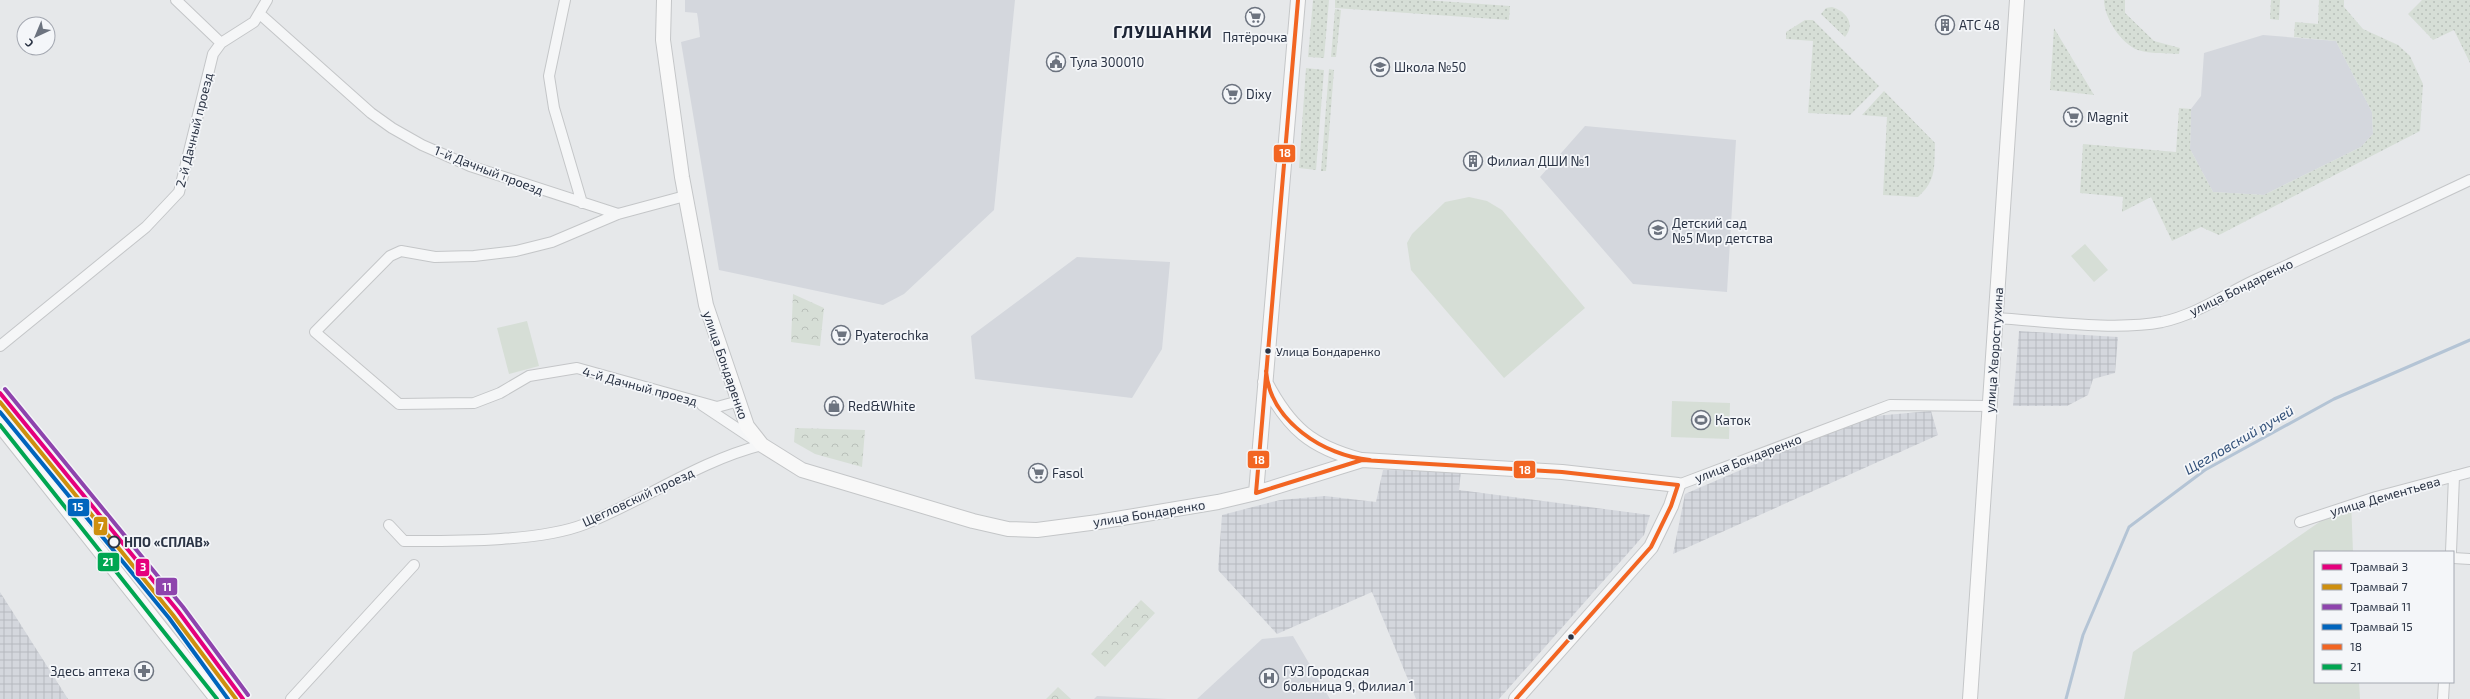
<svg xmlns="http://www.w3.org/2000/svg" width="2470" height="699" viewBox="0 0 2470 699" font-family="'Exo 2',sans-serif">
<defs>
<pattern id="industrial-grid" width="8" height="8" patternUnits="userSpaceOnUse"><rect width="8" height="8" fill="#d4d7dd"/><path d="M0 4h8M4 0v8" fill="none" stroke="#b6b9bf"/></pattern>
<pattern id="grass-dots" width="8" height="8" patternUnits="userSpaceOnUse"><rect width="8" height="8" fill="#d6ded6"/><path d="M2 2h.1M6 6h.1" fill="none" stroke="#b8bfb9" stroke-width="1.8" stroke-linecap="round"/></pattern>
<pattern id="forest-crowns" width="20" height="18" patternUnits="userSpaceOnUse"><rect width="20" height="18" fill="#d6ded6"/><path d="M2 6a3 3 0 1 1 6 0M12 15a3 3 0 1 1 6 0" fill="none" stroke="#b8bfb9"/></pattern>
</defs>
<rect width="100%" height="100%" fill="#e6e8ea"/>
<path fill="#d4d7dd" d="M 685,0 L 1015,0 L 994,210 L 904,294 L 883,305 L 719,270 L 681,42 L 700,37 L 698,19 L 697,13 L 685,12 Z
M 2263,35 L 2336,41 L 2372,112 L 2373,134 L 2361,147 L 2264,195 L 2213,192 L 2190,149 L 2191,109 L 2201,96 L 2204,53 Z
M 1585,126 L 1736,140 L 1727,292 L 1633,284 L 1540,177 Z
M 1077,257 L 1170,262 L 1162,349 L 1132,398 L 975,379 L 971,336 Z
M 1293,636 L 1330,699 L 1197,699 L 1262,639 Z
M 1097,696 L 1168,699 L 1171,699 L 1094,699 Z"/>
<path fill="url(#industrial-grid)" d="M 2019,331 L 2118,337 L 2115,373 L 2093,379 L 2088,395 L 2067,406 L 2013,406 Z
M 1931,411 L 1938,435 L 1673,554 L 1685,494 L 1863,417 Z
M 1383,470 L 1461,471 L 1459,490 L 1650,515 L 1644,535 L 1499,699 L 1416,699 L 1372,592 L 1277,634 L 1218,570 L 1222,515 L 1280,500 L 1325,496 L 1376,502 Z
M 0,592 L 68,699 L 0,699 Z"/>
<path fill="url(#grass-dots)" d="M 1313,0 L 1329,0 L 1324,58 L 1308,57 Z
M 1335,0 L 1425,0 L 1510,6 L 1509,20 L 1335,8 Z
M 2104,0 L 2125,0 L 2125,13 L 2154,41 L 2180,48 L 2179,54 C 2167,53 2150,54 2138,50 C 2121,44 2104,17 2104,0 Z
M 2271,0 L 2280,0 L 2279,20 L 2270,19 Z
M 2319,0 L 2344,0 L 2344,7 L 2363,29 L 2398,45 L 2410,56 L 2423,84 L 2420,131 L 2219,235 L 2201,227 L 2172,241 L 2151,197 L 2122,212 L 2123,197 L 2080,193 L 2083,144 L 2176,152 L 2179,108 L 2191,109 L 2190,149 L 2213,192 L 2264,195 L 2361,147 L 2373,134 L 2372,112 L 2336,41 L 2294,37 L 2295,22 L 2318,24 Z
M 2422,0 L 2470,0 L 2470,63 L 2454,30 L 2433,40 L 2408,14 Z
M 1832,7 C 1846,11 1856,24 1845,37 L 1821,14 L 1826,8 Z
M 1335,9 L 1341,10 L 1336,57 L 1331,57 Z
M 1805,20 L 1813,20 L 1879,86 L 1850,115 L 1808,113 L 1813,41 L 1786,39 L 1786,32 Z
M 2054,28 L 2094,95 L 2050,90 Z
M 1306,68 L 1324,70 L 1316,170 L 1299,168 Z
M 1329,69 L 1334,70 L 1326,171 L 1321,171 Z
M 1884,91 L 1935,143 C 1934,166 1937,180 1918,197 L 1883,195 L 1887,117 L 1862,115 Z"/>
<path fill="url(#forest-crowns)" d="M 793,294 L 824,308 L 820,346 L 791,342 Z
M 795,428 L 865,430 L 862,467 L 815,454 L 794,442 Z
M 1141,600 L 1155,613 L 1105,667 L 1091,654 Z
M 1058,687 L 1071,699 L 1046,699 Z"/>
<path fill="#d6ded6" d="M 1469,197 L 1487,201 L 1502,210 L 1585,308 L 1504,378 L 1411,270 L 1407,243 L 1412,234 L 1445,202 Z
M 2085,244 L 2108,270 L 2094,282 L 2071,256 Z
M 527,321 L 539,366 L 509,374 L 497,328 Z
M 1672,401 L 1730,403 L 1729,439 L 1671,437 Z
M 2351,500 L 2353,552 L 2315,552 L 2315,682 L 2359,682 L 2360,699 L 2124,699 L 2133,652 Z"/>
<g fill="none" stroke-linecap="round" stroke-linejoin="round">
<path stroke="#b4c4d5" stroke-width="3" d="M 2066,699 L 2083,635 L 2129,527 L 2205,470 L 2334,399 L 2470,340"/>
<defs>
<path id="street" d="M 176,0 L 221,43
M 565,0 L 549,76 L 554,108 L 582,203
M 261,15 L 371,113 L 392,128 L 422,145 L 470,166 L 618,214
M 685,196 L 618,214 L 552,242 L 516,251 L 474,256 L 435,257 L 401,251 L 390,256 L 315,332 L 399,404 L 474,403 L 500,393 L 529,376 L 577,368 L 717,407 L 739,401
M 1996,318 C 2046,321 2114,331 2162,322 C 2195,315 2224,295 2253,281 C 2326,247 2398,214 2470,180
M 0,346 L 146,227 L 179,192 L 213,54 L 221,43 L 254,22 L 267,0
M 1678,485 L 1890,405 L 1991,406
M 2300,522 L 2376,497 L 2470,472
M 389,525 L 404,541 C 454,541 540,542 585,524 C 645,500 699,461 762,445 L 702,405
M 2451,552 L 2454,476
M 2453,558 L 2470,559
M 291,699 L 414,565
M 2443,699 L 2444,682"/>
<path id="secondary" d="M 664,0 L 663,40 L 682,177 L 706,305 L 747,426 L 762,445 L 802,470 L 973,521 L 1008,529 L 1037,530 L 1098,522 L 1218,502 L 1256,493 L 1362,460 L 1562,472 L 1678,485 L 1671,506 L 1651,547 L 1516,699
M 1265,382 C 1289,428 1311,447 1361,460
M 0,425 L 217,699
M 1256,493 L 1298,0
M 1970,699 L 2017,0"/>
</defs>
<use href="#street" stroke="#c4c6c8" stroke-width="12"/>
<use href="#secondary" stroke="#c4c6c8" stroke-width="16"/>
<use href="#street" stroke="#f5f6f7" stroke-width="10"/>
<use href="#secondary" stroke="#f8f8f8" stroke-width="14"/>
<defs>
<path id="bus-1" d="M 1298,0 L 1256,493 L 1362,460 L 1562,472 L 1678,485
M 1266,371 C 1270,421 1324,456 1370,460
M 1516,699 L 1651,547 L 1671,506 L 1678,485"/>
<path id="bus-2" d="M 0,425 L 217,699"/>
</defs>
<use href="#bus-1" stroke="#f4f6f9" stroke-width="7"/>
<use href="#bus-2" stroke="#f4f6f9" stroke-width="7"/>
<use href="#bus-1" stroke="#f26522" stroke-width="4"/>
<use href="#bus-2" stroke="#00a651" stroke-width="4"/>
<defs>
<path id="tram-1" d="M 0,393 L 178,611 L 243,699"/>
<path id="tram-2" d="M 0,402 L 173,615 L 236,699"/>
<path id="tram-3" d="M 5,389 L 183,607 L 248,695"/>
<path id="tram-4" d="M 0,412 L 169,618 L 228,699"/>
</defs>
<use href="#tram-1" stroke="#f4f6f9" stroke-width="7"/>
<use href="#tram-2" stroke="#f4f6f9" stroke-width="7"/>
<use href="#tram-3" stroke="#f4f6f9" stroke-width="7"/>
<use href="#tram-4" stroke="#f4f6f9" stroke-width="7"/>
<use href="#tram-1" stroke="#e5007d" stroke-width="4"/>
<use href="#tram-2" stroke="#ce8f0e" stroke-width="4"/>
<use href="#tram-3" stroke="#8e44ad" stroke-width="4"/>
<use href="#tram-4" stroke="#0065bd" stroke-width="4"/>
</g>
<defs>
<symbol id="supermarket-ring" viewBox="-11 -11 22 22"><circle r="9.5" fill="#f4f6f9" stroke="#6c737f" stroke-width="1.5"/><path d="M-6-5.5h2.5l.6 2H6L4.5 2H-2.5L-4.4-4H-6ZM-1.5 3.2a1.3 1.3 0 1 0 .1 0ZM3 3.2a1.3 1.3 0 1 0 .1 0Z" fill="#6c737f"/></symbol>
<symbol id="building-ring" viewBox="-11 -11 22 22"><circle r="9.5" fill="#f4f6f9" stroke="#6c737f" stroke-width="1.5"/><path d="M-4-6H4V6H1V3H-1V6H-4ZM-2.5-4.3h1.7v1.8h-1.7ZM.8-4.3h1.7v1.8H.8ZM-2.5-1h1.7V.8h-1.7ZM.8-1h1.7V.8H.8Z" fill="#6c737f"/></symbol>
<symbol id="civic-ring" viewBox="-11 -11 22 22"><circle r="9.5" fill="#f4f6f9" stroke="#6c737f" stroke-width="1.5"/><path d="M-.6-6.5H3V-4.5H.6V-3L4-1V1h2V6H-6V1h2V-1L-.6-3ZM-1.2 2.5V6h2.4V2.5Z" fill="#6c737f"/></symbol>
<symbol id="school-ring" viewBox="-11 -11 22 22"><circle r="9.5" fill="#f4f6f9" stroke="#6c737f" stroke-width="1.5"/><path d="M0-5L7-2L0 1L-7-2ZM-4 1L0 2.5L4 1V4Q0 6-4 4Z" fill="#6c737f"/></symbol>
<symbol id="shop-ring" viewBox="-11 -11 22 22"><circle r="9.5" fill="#f4f6f9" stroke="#6c737f" stroke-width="1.5"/><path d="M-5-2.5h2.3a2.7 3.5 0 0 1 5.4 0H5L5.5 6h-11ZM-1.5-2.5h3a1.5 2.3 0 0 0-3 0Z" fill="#6c737f"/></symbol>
<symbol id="stadium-ring" viewBox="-11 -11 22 22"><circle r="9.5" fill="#f4f6f9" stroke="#6c737f" stroke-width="1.5"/><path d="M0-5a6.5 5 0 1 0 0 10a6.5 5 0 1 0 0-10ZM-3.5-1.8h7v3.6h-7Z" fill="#6c737f"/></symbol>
<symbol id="pharmacy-ring" viewBox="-11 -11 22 22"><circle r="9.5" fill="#f4f6f9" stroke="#6c737f" stroke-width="1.5"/><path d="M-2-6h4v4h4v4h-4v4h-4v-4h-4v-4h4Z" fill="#6c737f"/></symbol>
<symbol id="hospital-ring" viewBox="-11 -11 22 22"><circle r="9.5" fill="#f4f6f9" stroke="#6c737f" stroke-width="1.5"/><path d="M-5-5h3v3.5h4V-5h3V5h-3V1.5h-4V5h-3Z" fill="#6c737f"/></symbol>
</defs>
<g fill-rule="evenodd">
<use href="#supermarket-ring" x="1244" y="6" width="22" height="22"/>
<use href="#building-ring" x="1934" y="14" width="22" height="22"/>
<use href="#civic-ring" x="1045" y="51" width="22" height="22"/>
<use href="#school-ring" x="1369" y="56" width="22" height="22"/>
<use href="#supermarket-ring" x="1221" y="83" width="22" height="22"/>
<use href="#supermarket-ring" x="2062" y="106" width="22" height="22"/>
<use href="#building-ring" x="1462" y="150" width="22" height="22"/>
<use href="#school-ring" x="1647" y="219" width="22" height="22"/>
<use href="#supermarket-ring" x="830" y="324" width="22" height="22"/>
<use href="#shop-ring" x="823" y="395" width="22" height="22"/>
<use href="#stadium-ring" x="1690" y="409" width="22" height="22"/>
<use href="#supermarket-ring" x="1027" y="462" width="22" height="22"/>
<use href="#pharmacy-ring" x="133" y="660" width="22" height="22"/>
<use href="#hospital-ring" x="1258" y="667" width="22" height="22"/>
</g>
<g fill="#2b3445" stroke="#f4f6f9" stroke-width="1.5">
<circle cx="1268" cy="351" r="3.5"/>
<circle cx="1571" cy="637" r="3.5"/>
</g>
<circle fill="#f4f6f9" stroke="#2b3445" stroke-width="2" cx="114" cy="542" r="5.5"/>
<g text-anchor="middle" stroke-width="3.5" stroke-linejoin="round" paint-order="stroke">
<g font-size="12" fill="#2b3445" stroke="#f4f6f9" text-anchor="start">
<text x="1276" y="356">Улица Бондаренко</text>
</g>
<g font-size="13" fill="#2b3445" stroke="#f4f6f9" text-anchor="start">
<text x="1959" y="30">АТС 48</text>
<text x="1255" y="42" text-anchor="middle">Пятёрочка</text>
<text x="1070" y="67">Тула 300010</text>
<text x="1394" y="72">Школа №50</text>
<text x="1246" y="99">Dixy</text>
<text x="2087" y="122">Magnit</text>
<text x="1487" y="166">Филиал ДШИ №1</text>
<text x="1672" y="228">Детский сад<tspan x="1672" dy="15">№5 Мир детства</tspan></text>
<text x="855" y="340">Pyaterochka</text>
<text x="848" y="411">Red&amp;White</text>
<text x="1715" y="425">Каток</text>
<text x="1052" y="478">Fasol</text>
<text x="130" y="676" text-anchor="end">Здесь аптека</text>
<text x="1283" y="676">ГУЗ Городская<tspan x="1283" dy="15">больница 9, Филиал 1</tspan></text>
</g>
<g font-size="13" fill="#2b3445" stroke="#f4f6f9">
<text transform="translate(194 130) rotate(-76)" y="5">2-й Дачный проезд</text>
<text transform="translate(489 170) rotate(21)" y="5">1-й Дачный проезд</text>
<text transform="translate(2241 287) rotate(-26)" y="5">улица Бондаренко</text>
<text transform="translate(1994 350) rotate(-86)" y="5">улица Хворостухина</text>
<text transform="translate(726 365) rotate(71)" y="5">улица Бондаренко</text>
<text transform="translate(640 386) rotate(15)" y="5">4-й Дачный проезд</text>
<text transform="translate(1748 458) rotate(-21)" y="5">улица Бондаренко</text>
<text transform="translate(2385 496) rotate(-16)" y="5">улица Дементьева</text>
<text transform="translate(638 497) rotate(-25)" y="5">Щегловский проезд</text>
<text transform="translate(1149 513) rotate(-9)" y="5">улица Бондаренко</text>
</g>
<g font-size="13" font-weight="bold" fill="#2b3445" stroke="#f4f6f9" text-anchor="start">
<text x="124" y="547">НПО «СПЛАВ»</text>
</g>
<g font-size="14" font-style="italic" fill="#34527a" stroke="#f4f6f9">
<text transform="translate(2239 440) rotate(-30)" y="5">Щегловский ручей</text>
</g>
<g font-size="17" font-weight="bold" letter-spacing="1" fill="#1d2536" stroke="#f4f6f9">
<text x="1163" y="38">ГЛУШАНКИ</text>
</g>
</g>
<g stroke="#f4f6f9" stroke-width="1.5">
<rect x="1273" y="144" width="23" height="19" rx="4" fill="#f26522"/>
<rect x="1247" y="450" width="23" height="19" rx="4" fill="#f26522"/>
<rect x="1513" y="460" width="23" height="19" rx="4" fill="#f26522"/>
<rect x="67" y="498" width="23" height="19" rx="4" fill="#0065bd"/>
<rect x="93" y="516" width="15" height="20" rx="4" fill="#ce8f0e"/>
<rect x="97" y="552" width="23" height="20" rx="4" fill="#00a651"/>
<rect x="135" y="558" width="15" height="19" rx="4" fill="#e5007d"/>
<rect x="155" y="577" width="23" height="19" rx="4" fill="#8e44ad"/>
</g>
<g font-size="11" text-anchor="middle" font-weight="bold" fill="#fff">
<text x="1285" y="157">18</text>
<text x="1259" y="464">18</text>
<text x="1525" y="474">18</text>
<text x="78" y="511">15</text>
<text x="101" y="530">7</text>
<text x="108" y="566">21</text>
<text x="143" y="571">3</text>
<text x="167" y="591">11</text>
</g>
<rect x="2314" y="551" width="140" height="132" fill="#f4f6f9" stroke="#a4a8b1"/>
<rect x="2322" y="564" width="20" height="6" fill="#e5007d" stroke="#a4a8b1"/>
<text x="2350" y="571" font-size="12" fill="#2b3445">Трамвай 3</text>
<rect x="2322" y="584" width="20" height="6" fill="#ce8f0e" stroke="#a4a8b1"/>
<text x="2350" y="591" font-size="12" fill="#2b3445">Трамвай 7</text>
<rect x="2322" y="604" width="20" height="6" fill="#8e44ad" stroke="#a4a8b1"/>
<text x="2350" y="611" font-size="12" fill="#2b3445">Трамвай 11</text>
<rect x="2322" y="624" width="20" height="6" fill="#0065bd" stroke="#a4a8b1"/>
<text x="2350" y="631" font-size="12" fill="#2b3445">Трамвай 15</text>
<rect x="2322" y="644" width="20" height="6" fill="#f26522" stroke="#a4a8b1"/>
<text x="2350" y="651" font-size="12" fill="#2b3445">18</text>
<rect x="2322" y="664" width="20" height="6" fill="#00a651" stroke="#a4a8b1"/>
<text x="2350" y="671" font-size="12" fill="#2b3445">21</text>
<g transform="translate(36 36) rotate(224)"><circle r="19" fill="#f4f6f9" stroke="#a4a8b1"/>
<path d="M0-3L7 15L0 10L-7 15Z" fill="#6c737f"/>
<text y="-6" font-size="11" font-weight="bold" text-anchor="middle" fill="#2b3445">С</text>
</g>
</svg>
